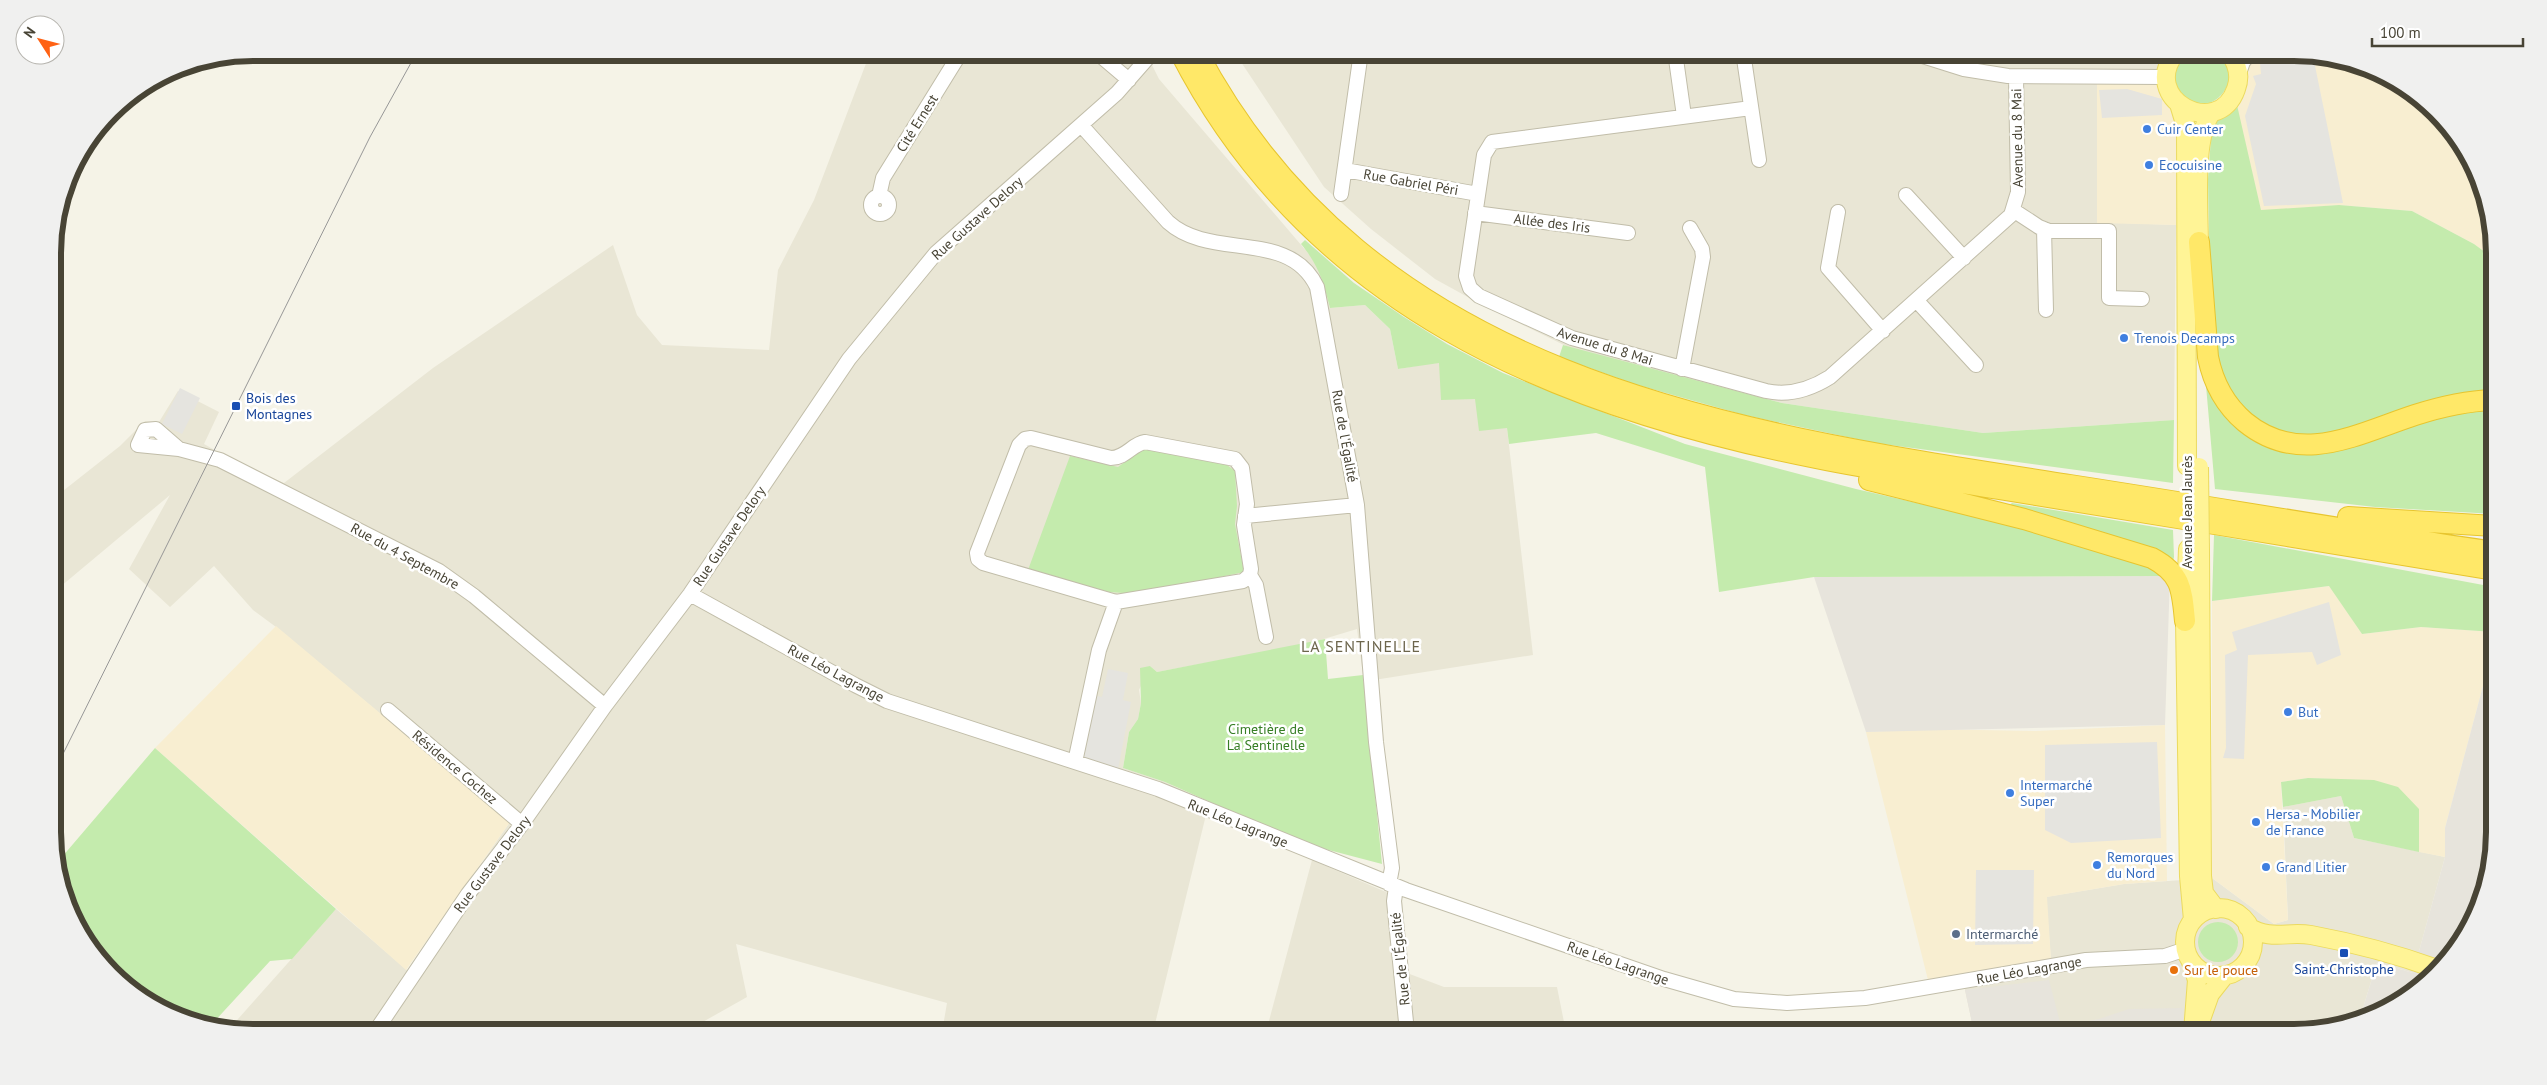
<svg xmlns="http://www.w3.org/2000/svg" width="2547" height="1085" viewBox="0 0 2547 1085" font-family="'PT Sans',sans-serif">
<rect width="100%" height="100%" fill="#f5f3e7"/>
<path fill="#e9e6d5" d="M 870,53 L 1146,53 L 1159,79 L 1314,260 L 1322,274 L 1330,308 L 1365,305 L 1390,329 L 1398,369 L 1439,362 L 1507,428 L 1533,655 L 1374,680 L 1363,675 L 1357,629 L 1307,644 L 1157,672 L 1150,666 L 1139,690 L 1141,703 L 1138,719 L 1129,732 L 1123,768 L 1165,782 L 1207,801 L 1205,819 L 1153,1032 L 942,1032 L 947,1003 L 736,944 L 747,997 L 685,1032 L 254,1032 L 230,1028 L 336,909 L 407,970 L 510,822 L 276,627 L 253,610 L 214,566 L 170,607 L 129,569 L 170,495 L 54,592 L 54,498 L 120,446 L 145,421 L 159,422 L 178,391 L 219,412 L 204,444 L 236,462 L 284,483 L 433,368 L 613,245 L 637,315 L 662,345 L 769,350 L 778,270 L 814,200 Z
M 1235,53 L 2165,53 L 2157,74 L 2097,75 L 2097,222 L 2176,225 L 2174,420 L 1983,433 L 1782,403 L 1568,347 L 1484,306 L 1435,279 L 1371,229 L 1324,187 Z
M 2341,796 L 2354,838 L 2445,857 L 2413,973 L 2377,962 L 2359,1021 L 2306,1032 L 1974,1032 L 1965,990 L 1967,974 L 2051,960 L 2046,897 L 2124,884 L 2212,878 L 2274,924 L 2288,920 L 2283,807 Z
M 1312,860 L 1402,899 L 1407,973 L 1444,987 L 1557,987 L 1566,1032 L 1331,1032 L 1307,1025 L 1305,1032 L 1266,1032 Z"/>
<path fill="#f8eed1" d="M 2233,53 L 2293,53 L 2370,68 L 2416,94 L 2453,131 L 2479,177 L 2493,228 L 2493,258 L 2474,244 L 2412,211 L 2339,205 L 2261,211 L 2238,113 Z
M 2097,74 L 2157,74 L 2176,113 L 2176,225 L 2097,223 Z
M 2330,586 L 2362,634 L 2421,627 L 2494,632 L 2494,645 L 2445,828 L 2445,857 L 2419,852 L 2419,809 L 2331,779 L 2308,778 L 2281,782 L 2288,920 L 2274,924 L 2212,878 L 2212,601 Z
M 276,626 L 510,822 L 406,970 L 155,748 Z
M 2165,725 L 2167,881 L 2124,884 L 2047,897 L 2051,960 L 1928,980 L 1866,732 L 1923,729 L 2036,731 Z"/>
<path fill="#e7e4dc" d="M 2170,576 L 2165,725 L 1866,732 L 1814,577 Z
M 2494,645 L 2494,832 L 2479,908 L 2453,954 L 2405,998 L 2359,1021 L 2377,962 L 2413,973 L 2445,857 L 2445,828 Z
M 2049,980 L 2061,1026 L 2099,1019 L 2129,1009 L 2183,1008 L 2183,1032 L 1974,1032 L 1965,990 Z"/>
<path fill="#c4ebad" d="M 2186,53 L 2217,53 C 2240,70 2228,100 2203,105 L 2181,97 L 2173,77 L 2182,56 Z
M 2237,105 L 2261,210 L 2339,205 L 2412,211 L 2474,244 L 2493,258 L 2494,514 L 2375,507 L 2215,489 L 2205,374 L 2210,317 L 2208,179 L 2212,124 Z
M 1305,240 L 1354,283 L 1404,317 L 1447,344 L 1503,373 L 1685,444 L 1856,489 L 1991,520 L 2012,503 L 2173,530 L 2174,557 L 2170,576 L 1814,577 L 1719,592 L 1705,467 L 1596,433 L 1509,444 L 1507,428 L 1479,431 L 1475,399 L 1441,400 L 1439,363 L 1398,369 L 1390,329 L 1365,305 L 1330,308 C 1323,281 1319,266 1301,244 Z
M 1563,345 L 1782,403 L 1983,433 L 2174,420 L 2173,483 L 1875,443 L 1744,415 L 1634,384 L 1559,357 Z
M 1144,448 L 1227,465 L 1235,471 L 1237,506 L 1235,524 L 1244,572 L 1138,594 L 1109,592 L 1028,570 L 1070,456 L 1118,467 Z
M 2214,535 L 2494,587 L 2494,632 L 2421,627 L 2362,634 L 2329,586 L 2212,601 Z
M 1325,639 L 1328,679 L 1363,675 L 1382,864 L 1302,843 L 1216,808 L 1217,805 L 1165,782 L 1123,768 L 1129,732 L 1138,719 L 1141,703 L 1140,668 L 1150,666 L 1157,672 Z
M 155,748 L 336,909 L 292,959 L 270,961 L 212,1024 L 177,1017 L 131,991 L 94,954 L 68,909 L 56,864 Z
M 2308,778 L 2374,780 L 2398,787 L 2419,809 L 2419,852 L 2354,838 L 2341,796 L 2283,807 L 2281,782 Z
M2198 942a20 20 0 1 1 40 0a20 20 0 1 1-40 0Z"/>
<path fill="#e5e4df" d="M 2282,53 L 2313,56 L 2343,203 L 2264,206 L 2245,116 L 2256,84 L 2253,76 L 2261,74 L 2260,63 L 2283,58 Z
M 2127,89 L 2162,99 L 2162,115 L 2102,118 L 2099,90 Z
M 180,388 L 200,398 L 182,434 L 162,424 Z
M 2329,602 L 2341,655 L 2317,665 L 2312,652 L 2248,655 L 2244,759 L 2223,758 L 2226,748 L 2225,655 L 2237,650 L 2232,632 Z
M 1108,669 L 1128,673 L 1123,700 L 1131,702 L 1118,769 L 1081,757 L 1093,695 L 1102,697 Z
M 2157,742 L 2161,838 L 2071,843 L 2045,830 L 2045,745 Z
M 1976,870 L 2034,870 L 2033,944 L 1975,945 Z"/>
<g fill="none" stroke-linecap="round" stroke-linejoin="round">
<defs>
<path id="minor" d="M 1096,52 L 1129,80
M 1675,52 L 1684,116
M 1743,52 L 1759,160
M 1910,52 L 1964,69 L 2008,76 L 2166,77
M 2238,76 L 2243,62 L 2251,52
M 1751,108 L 1492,142 L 1484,155 L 1466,276 L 1470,288 L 1479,296 L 1572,338 L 1766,391 C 1789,396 1811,389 1830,377 L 2011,215 L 2018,192 L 2016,77
M 1081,125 L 1168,222 C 1211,261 1289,228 1317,287 L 1357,505 L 1376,742 L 1392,868 L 1389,884
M 1345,170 L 1478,194
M 1341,194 L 1361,52
M 1906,195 L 1964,258
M 879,196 L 883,178 L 961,52
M871 205a9 9 0 1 1 18 0a9 9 0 1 1-18 0Z
M 2013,210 L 2039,227 L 2049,231 L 2109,231 L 2109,298 L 2142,299
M 1838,212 L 1828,268 L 1883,331
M 1475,213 L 1628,233
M 2044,229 L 2046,310
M 1917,301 L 1976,365
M 1682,369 L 1703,257 L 1702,249 L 1690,228
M 179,449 L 156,429 L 145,430 L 138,445 L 179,449 L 220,460 L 439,571 L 474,596 L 605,706
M 1245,516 L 1357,505
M 1250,575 L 1256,585 L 1266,637
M 690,594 L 855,685 L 887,701 L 1158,789 L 1406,890 L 1664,979 L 1734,999 L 1787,1003 L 1865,998 L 2086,960 L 2165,956 L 2186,949
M 388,710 L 522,824
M 1075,762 L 1099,650 L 1116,602 L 983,563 L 978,559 L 977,553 L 1019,445 L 1025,439 L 1031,438 L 1111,458 C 1126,458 1132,444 1145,442 L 1235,459 L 1242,468 L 1247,504 L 1244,525 L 1251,569 L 1250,575 L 1243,581 L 1116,602
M 1396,887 L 1394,901 L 1407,1032
M 375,1032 L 468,894 L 522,824 L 605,706 L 690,594 L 849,359 L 936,253 L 1117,93 L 1153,52"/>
<path id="major" d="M 2176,52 C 2138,99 2218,141 2236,89 C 2241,76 2237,63 2229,52
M 2179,104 L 2186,127 L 2187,466
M 2199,257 C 2200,221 2191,138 2212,112
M 2188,549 L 2185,621 L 2189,876 L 2193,920
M 2200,551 L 2202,876 L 2204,893 L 2216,909
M2185 942a34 34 0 1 1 68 0a34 34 0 1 1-68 0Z
M 2248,927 C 2272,941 2287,931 2311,935 C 2354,943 2396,954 2437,969
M 2191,962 L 2197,980 L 2193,1032
M 2200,1022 L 2210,994 L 2225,975"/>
<path id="highway" d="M 1180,52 C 1309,304 1552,406 1816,458 C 1878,471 1942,479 2005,490 C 2168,517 2331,542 2494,570
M 1197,52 C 1373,384 1736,433 2070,485 C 2212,507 2352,531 2494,552
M 2199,242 L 2208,357 C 2213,382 2225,405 2245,422 C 2300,467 2357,434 2415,415 C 2440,407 2466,401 2493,400
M 1869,480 L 2024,519 L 2152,558 C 2182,574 2182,590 2185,621
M 2348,517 L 2494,526"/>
</defs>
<use href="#minor" stroke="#c1bda9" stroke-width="16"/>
<use href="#major" stroke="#ebda5f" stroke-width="20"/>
<use href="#highway" stroke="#e7c52f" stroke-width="22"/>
<use href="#minor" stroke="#fff" stroke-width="14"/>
<use href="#major" stroke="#fff496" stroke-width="18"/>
<use href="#highway" stroke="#ffe868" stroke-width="20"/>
<path stroke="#979797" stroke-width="1" d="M 54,772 L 370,137 L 417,52"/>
<defs>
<path id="major-bridge" d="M 2199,467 L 2200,551"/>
</defs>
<use href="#major-bridge" stroke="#ebda5f" stroke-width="20" stroke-linecap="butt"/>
<use href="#major-bridge" stroke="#fff496" stroke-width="18"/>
</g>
<g fill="#3f7fe0" stroke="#fff" stroke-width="2">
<circle cx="2147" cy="129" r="5"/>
<circle cx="2149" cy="165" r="5"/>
<circle cx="2124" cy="338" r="5"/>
<circle cx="2288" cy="712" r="5"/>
<circle cx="2010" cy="793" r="5"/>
<circle cx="2256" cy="822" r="5"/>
<circle cx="2097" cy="865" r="5"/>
<circle cx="2266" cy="867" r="5"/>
</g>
<g fill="#1a4fb4" stroke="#fff" stroke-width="2">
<rect x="231" y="401" width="10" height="10" rx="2.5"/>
<rect x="2339" y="948" width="10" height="10" rx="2.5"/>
</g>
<circle fill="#5c6f8a" stroke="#fff" stroke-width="2" cx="1956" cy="934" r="5"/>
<circle fill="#e8710a" stroke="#fff" stroke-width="2" cx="2174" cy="970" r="5"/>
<g text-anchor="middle" stroke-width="5" stroke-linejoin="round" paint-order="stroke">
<g font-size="14" fill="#484435" stroke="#fff">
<text transform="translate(917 123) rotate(-58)" y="5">Cité Ernest</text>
<text transform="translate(2017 138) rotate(-91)" y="5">Avenue du 8 Mai</text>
<text transform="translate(1411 182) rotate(10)" y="5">Rue Gabriel Péri</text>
<text transform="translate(977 218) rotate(-42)" y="5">Rue Gustave Delory</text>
<text transform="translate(1552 223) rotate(7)" y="5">Allée des Iris</text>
<text transform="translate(1605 346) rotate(17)" y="5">Avenue du 8 Mai</text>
<text transform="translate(1345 436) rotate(80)" y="5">Rue de l'Égalité</text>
<text transform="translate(2187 512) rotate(-90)" y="5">Avenue Jean Jaurès</text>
<text transform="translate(729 536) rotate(-56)" y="5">Rue Gustave Delory</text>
<text transform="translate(405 556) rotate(29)" y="5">Rue du 4 Septembre</text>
<text transform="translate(836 673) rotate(28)" y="5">Rue Léo Lagrange</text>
<text transform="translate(455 767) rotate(40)" y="5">Résidence Cochez</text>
<text transform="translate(1238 823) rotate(22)" y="5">Rue Léo Lagrange</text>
<text transform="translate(492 864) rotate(-53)" y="5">Rue Gustave Delory</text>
<text transform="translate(1400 959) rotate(-96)" y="5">Rue de l'Égalité</text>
<text transform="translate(1618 963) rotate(19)" y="5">Rue Léo Lagrange</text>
<text transform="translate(2029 970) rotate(-10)" y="5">Rue Léo Lagrange</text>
</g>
<g font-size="14" fill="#366cbe" stroke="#fff" text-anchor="start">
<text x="2157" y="134">Cuir Center</text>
<text x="2159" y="170">Ecocuisine</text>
<text x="2134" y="343">Trenois Decamps</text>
<text x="2298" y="717">But</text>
<text x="2020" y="790">Intermarché<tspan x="2020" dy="16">Super</tspan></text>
<text x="2266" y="819">Hersa - Mobilier<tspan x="2266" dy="16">de France</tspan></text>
<text x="2107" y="862">Remorques<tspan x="2107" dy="16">du Nord</tspan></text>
<text x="2276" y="872">Grand Litier</text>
</g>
<g font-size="14" fill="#164399" stroke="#fff" text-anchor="start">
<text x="246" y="403">Bois des<tspan x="246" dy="16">Montagnes</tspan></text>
<text x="2344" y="974" text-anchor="middle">Saint-Christophe</text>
</g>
<g font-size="14" fill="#367e25" stroke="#fff">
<text x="1266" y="734">Cimetière de<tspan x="1266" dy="16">La Sentinelle</tspan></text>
</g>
<g font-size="14" fill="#4e5e75" stroke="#fff" text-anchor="start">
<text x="1966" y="939">Intermarché</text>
</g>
<g font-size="14" fill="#c56008" stroke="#fff" text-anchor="start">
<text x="2184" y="975">Sur le pouce</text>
</g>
<g font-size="16" letter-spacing="1" fill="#6c654c" stroke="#fff">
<text x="1361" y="652">LA SENTINELLE</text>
</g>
</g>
<path d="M0 0H2547V1085H0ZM253 61H2294A192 192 0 0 1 2486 253V832A192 192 0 0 1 2294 1024H253A192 192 0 0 1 61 832V253A192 192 0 0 1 253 61Z" fill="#f0f0ef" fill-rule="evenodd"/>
<path fill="none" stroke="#484435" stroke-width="6" d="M253 61H2294A192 192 0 0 1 2486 253V832A192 192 0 0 1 2294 1024H253A192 192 0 0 1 61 832V253A192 192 0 0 1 253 61Z"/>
<g transform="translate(40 40) rotate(306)"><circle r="24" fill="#ffffff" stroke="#b6b4ae"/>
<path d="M0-4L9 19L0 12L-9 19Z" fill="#ff6214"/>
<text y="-8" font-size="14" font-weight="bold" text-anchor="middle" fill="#484435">N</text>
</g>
<path d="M2372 38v8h151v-8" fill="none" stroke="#484435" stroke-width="2.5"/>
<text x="2380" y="38" font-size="15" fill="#484435" stroke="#ffffff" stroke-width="4" paint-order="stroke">100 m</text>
</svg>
